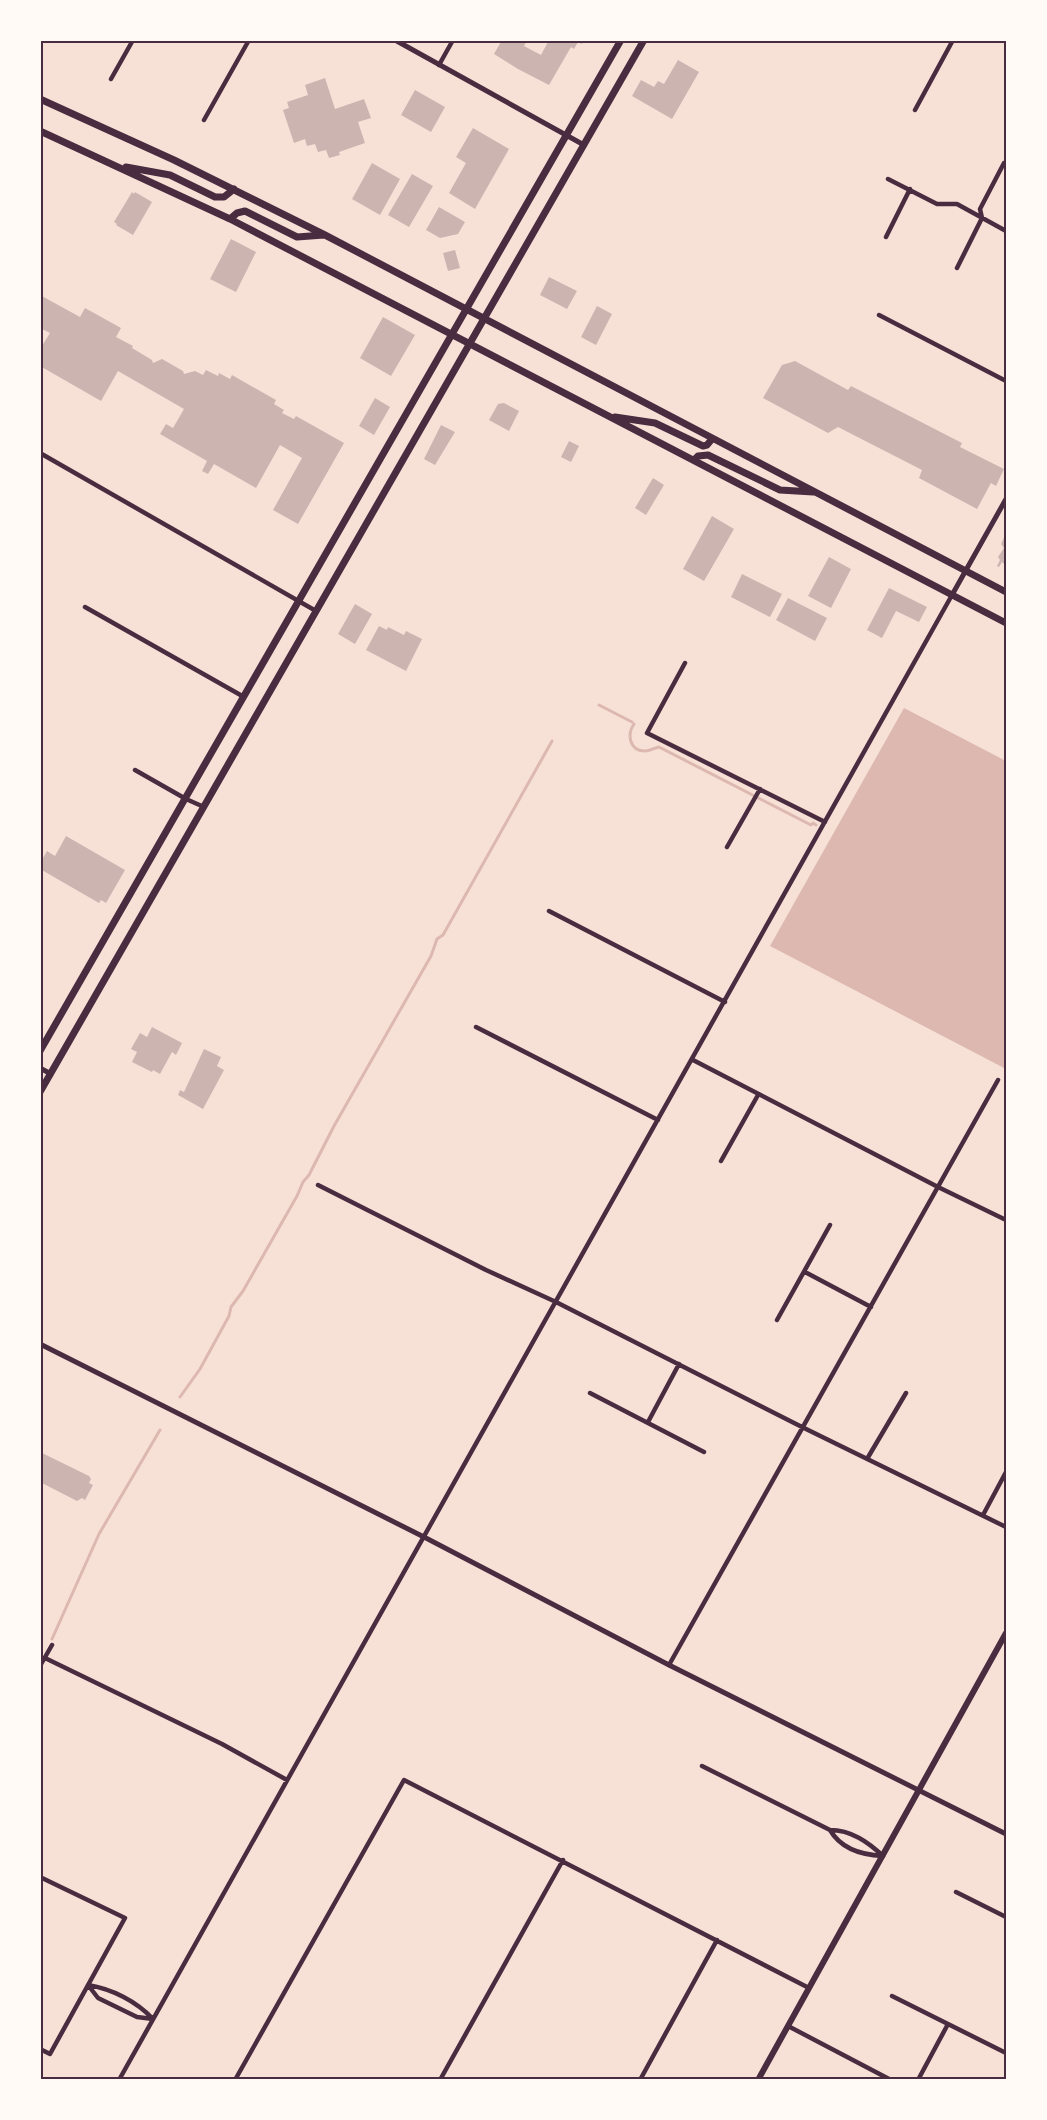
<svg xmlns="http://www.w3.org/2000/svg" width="1047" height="2120" viewBox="0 0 1047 2120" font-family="'Roboto Serif',serif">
<rect width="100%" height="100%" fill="#f7e1d7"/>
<path fill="#dcb8b0" d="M 904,708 L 1006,761 L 1006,1069 L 770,946 Z"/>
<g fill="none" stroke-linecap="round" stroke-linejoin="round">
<path stroke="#dcb8b0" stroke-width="3" d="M 599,705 L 632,722
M 634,724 C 627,734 629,751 645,751 C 650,751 654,748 659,747 L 811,825 L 813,823 L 816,825
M 180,1397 L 200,1369 L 229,1316 L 231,1307 L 243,1291 L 297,1196 L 303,1182 L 309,1175 L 334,1126 L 431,956 L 437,939 L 443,935 L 552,741
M 52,1639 L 99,1534 L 160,1430"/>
</g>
<path fill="#ccb4b1" d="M 502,40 L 527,40 L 524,46 L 541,55 L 549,40 L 584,40 L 582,44 L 578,42 L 574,49 L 571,47 L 549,85 L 518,69 L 494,54 Z
M 678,60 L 699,72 L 672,119 L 632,96 L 641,80 L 654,87 L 658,81 L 664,84 Z
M 325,78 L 335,109 L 364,99 L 371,118 L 358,122 L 365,143 L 339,152 L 340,155 L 329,158 L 326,150 L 318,152 L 315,144 L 307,146 L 305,139 L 294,143 L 283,110 L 289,108 L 287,102 L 308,95 L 305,85 Z
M 415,90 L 445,107 L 431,132 L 401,115 Z
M 473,128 L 509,149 L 475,209 L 449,193 L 466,163 L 456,157 Z
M 372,163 L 400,179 L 380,215 L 352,199 Z
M 412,174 L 433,186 L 409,227 L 388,215 Z
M 132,192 L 134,194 L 135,192 L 152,202 L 133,235 L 116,225 L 117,224 L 114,222 Z
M 439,207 L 465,222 L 458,234 L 440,238 L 426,230 Z
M 231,239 L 256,252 L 236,292 L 210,279 Z
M 455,250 L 460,268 L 448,271 L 443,253 Z
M 549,277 L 577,291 L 567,309 L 540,295 Z
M 40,295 L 80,317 L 85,308 L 121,328 L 116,337 L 133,346 L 132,348 L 152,360 L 153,363 L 162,359 L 183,371 L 184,374 L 195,371 L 203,375 L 206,370 L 218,376 L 219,373 L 230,379 L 232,375 L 276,400 L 274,404 L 284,410 L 282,413 L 294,419 L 296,416 L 344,443 L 298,524 L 273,510 L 302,458 L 280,445 L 256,488 L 214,464 L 208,474 L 202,471 L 207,461 L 160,434 L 166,424 L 173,428 L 184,409 L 118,371 L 101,401 L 40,366 L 40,349 L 50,333 L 40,328 Z
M 597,306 L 612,314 L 596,345 L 581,337 Z
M 383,317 L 415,335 L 391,376 L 360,358 Z
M 795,361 L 848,390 L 851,386 L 962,443 L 960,447 L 1004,469 L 996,486 L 991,483 L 977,509 L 919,478 L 922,470 L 838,427 L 828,433 L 763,398 L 782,365 Z
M 375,398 L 390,407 L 374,435 L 359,426 Z
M 504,403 L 519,411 L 509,431 L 489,420 L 498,404 Z
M 441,425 L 455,432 L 435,465 L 424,459 Z
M 569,441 L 579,446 L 571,462 L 561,457 Z
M 653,478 L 664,485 L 646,515 L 635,508 Z
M 712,516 L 734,529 L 704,581 L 683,569 Z
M 1006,533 L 1006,566 L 1002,562 L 999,567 L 997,566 L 1000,560 L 998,557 L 1004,548 L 1001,544 Z
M 829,557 L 851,569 L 831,608 L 808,596 Z
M 742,574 L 782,594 L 770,617 L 731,597 Z
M 889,588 L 927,607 L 919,622 L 896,611 L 882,638 L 867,630 Z
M 788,598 L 827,618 L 815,641 L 776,620 Z
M 355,604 L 372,614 L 355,644 L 338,634 Z
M 379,626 L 387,630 L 388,627 L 404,635 L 406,631 L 422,639 L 406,671 L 366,650 Z
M 66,836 L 125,870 L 106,903 L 101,900 L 99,903 L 40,869 L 40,863 L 47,851 L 55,856 Z
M 152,1027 L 182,1043 L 176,1055 L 172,1052 L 160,1074 L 153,1070 L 152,1072 L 132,1062 L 137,1052 L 131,1049 L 140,1033 L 147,1037 Z
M 204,1049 L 221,1057 L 217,1066 L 224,1070 L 203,1109 L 178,1095 L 180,1090 L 184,1092 Z
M 40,1452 L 89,1476 L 91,1479 L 89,1483 L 93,1485 L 85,1500 L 82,1498 L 77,1501 L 40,1482 Z"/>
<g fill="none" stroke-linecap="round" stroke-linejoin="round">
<path stroke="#4a2c40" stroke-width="4.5" d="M 439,65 L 453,40
M 111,79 L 133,40
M 915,110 L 953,40
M 204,120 L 249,40
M 888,179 L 937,204 L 957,204 L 1006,231
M 886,237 L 910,189
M 957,268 L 982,218 L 980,209 L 1004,163
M 879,315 L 1006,381
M 40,453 L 316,611
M 85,607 L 244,697
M 685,663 L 647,733 L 825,822
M 135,770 L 186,799 L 204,807
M 727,847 L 760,789
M 549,911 L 725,1002
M 476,1027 L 658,1120
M 693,1060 L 938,1187 L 1006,1220
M 721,1161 L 758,1095
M 318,1185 L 486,1270 L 556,1302 L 804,1428 L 1006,1527
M 805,1272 L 871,1307
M 777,1320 L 830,1225
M 590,1393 L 704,1452
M 648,1422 L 679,1364
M 867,1459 L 906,1393
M 983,1515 L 1006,1472
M 45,1658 L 222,1744 L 287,1780
M 669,1665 L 998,1080
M 40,1666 L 52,1645
M 702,1766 L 830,1830 C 851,1830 868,1842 883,1856
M 830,1830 C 841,1849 862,1855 883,1856
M 40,1877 L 125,1918 L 50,2054 L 40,2049
M 956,1892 L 1006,1917
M 88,1985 L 98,1998 L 137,2017 L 153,2019
M 88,1985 C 112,1989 136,2001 153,2019
M 892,1996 L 1006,2053
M 788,2026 L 891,2080
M 119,2080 L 952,595
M 235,2080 L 404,1780 L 809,1988
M 440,2080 L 563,1860
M 640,2080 L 717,1940
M 918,2080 L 948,2024"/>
<path stroke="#4a2c40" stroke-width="5" d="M 395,40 L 584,145
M 952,595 L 1006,499
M 40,1068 L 51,1074
M 40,1344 L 424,1537 L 669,1665 L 1006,1834"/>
<path stroke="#4a2c40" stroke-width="6" d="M 758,2080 L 1006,1633"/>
<path stroke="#4a2c40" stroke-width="7" d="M 40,99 L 174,160 L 325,235 L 1006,592
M 40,131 L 230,219 L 1006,623
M 126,167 L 170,175 L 215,197 L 224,197 L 234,189
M 230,219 L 237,213 L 245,211 L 297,237 L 324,235
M 615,417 L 655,423 L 703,446 L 707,445 L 712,439
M 694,460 L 698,456 L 708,455 L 780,490 L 813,492
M 40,1051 L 621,40
M 40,1092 C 243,742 444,391 644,40"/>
</g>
<rect width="1047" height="2120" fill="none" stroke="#fffaf5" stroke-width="84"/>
<rect x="42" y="42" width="963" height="2036" fill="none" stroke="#4a2c40" stroke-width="2"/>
</svg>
